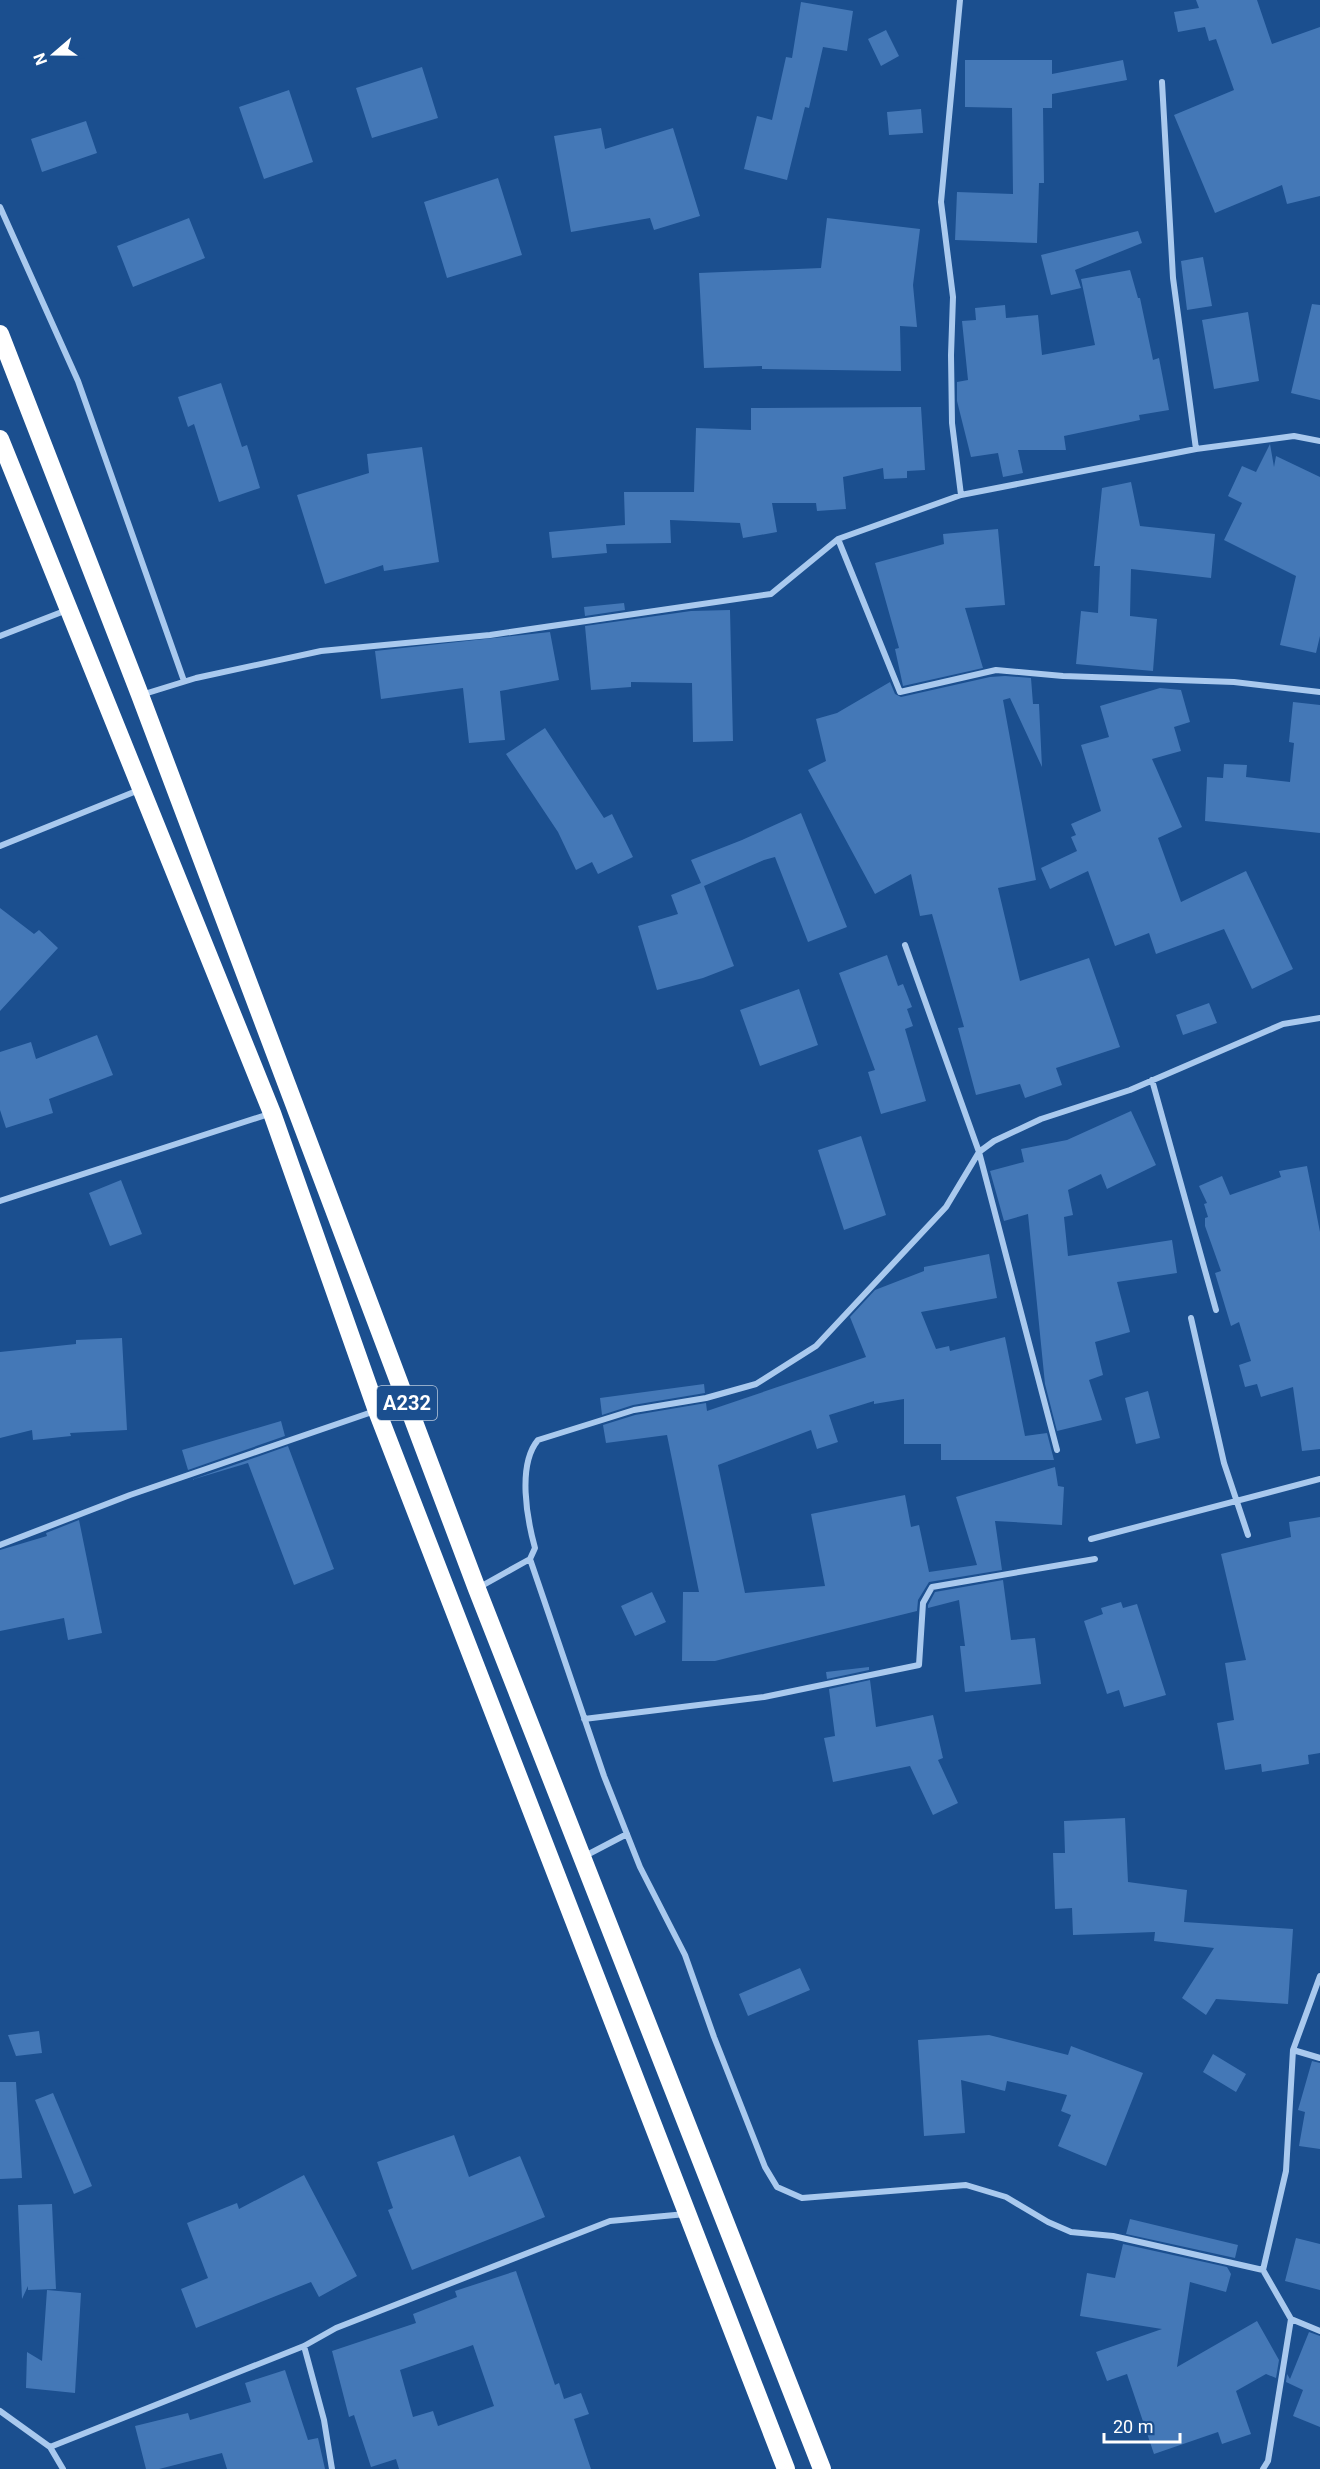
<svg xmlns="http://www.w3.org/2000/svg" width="1320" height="2469" viewBox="0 0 1320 2469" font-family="Roboto,sans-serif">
<rect width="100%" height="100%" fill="#1b4f8f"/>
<path fill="#4478b7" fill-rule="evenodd" d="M 1196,0 L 1257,0 L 1272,44 L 1320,27 L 1320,196 L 1287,204 L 1282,185 L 1215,213 L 1174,115 L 1234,90 L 1216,39 L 1209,41 L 1205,27 L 1178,32 L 1174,12 L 1199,8 Z
M 801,2 L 853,11 L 847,51 L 823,47 L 809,108 L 805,107 L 787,180 L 744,169 L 757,116 L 772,120 L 786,57 L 792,58 Z
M 886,30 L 899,56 L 881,66 L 868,39 Z
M 965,60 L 1052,60 L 1052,74 L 1123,60 L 1127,80 L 1052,94 L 1052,108 L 1043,108 L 1044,183 L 1039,183 L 1037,243 L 955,240 L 957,192 L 1013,194 L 1012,108 L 965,107 Z
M 422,67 L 438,118 L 372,138 L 356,88 Z
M 289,90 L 313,162 L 264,179 L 239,107 Z
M 921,109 L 923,133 L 889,135 L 887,112 Z
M 86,121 L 97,153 L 42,172 L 31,139 Z
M 601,128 L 605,149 L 673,128 L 700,216 L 654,230 L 650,218 L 571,232 L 554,136 Z
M 498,178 L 522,255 L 447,278 L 424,202 Z
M 189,218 L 205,258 L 133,287 L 117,246 Z
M 827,218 L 920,229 L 913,285 L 917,327 L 900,326 L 901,371 L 762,369 L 762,366 L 704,368 L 699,273 L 821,268 Z
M 1138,231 L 1142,243 L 1075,270 L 1081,288 L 1051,295 L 1041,255 Z
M 1203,257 L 1212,306 L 1187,310 L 1181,261 Z
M 1130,270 L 1138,298 L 1140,298 L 1153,360 L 1159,358 L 1169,410 L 1139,415 L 1140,420 L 1064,436 L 1066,450 L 1018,450 L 1023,473 L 1003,477 L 998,453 L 971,457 L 957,401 L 957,382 L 968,380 L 962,321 L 976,320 L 975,308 L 1005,305 L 1006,318 L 1038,315 L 1042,355 L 1095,345 L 1081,279 Z
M 1312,304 L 1320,305 L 1320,400 L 1291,393 Z
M 1248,312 L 1259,381 L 1214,389 L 1202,320 Z
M 221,383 L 242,447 L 247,445 L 260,488 L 219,502 L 194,424 L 188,427 L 178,397 Z
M 921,407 L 925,470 L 907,471 L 907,478 L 884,479 L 883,468 L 843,477 L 846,509 L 817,511 L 816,503 L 772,503 L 777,532 L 743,538 L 740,523 L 670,520 L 671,543 L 606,544 L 607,553 L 552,558 L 549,532 L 625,525 L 624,492 L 694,492 L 696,428 L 751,430 L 751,408 Z
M 1270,444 L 1274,467 L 1276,456 L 1320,477 L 1320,636 L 1316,653 L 1280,645 L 1296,576 L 1224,540 L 1242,503 L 1228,496 L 1242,466 L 1256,472 Z
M 422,447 L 439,562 L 384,571 L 383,565 L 325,584 L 297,495 L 369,473 L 367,454 Z
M 1131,482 L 1140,526 L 1215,534 L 1211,578 L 1131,569 L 1130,616 L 1157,619 L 1153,671 L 1076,664 L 1081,611 L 1098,613 L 1100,566 L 1094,566 L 1102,488 Z
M 998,529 L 1005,605 L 965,608 L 983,668 L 903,686 L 895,649 L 899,648 L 875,563 L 944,544 L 943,534 Z
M 624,603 L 625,610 L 585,616 L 584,607 Z
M 730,610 L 733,741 L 693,742 L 692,683 L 631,682 L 631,687 L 591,690 L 585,626 L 691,611 Z
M 550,632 L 559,680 L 500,691 L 505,740 L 469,743 L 463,688 L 381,699 L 375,651 Z
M 1005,676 L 1031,678 L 1033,704 L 1039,704 L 1042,767 L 1010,698 L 1003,700 L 1036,880 L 998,888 L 1020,981 L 1089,958 L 1120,1047 L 1056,1068 L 1062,1085 L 1025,1098 L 1020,1084 L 976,1095 L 958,1028 L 964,1027 L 932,914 L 920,916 L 911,874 L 875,894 L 808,770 L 826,761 L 816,719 L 837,713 L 890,682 L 895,694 L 901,697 L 990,677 Z
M 1160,688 L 1181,690 L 1190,722 L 1174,727 L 1181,751 L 1152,759 L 1182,827 L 1158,838 L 1181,902 L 1246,871 L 1293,969 L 1252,989 L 1224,929 L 1156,954 L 1149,933 L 1115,946 L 1088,871 L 1050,889 L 1041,868 L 1077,851 L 1071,837 L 1076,835 L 1071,824 L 1101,811 L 1081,745 L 1109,737 L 1100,706 Z
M 1293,702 L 1320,705 L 1320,833 L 1205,821 L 1207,777 L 1223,778 L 1224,764 L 1247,765 L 1246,777 L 1290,782 L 1294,743 L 1289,742 Z
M 545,728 L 604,818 L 612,814 L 633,857 L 598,874 L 592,862 L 576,870 L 558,832 L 506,754 Z
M 801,813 L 847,927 L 808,942 L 775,857 L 764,860 L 704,886 L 734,966 L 703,978 L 657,990 L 638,926 L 678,914 L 671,895 L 701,883 L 691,860 L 742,840 Z
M 0,908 L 34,934 L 39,930 L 58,948 L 0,1011 Z
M 887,955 L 898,986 L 903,984 L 912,1007 L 907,1009 L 913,1026 L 905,1029 L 926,1101 L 881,1114 L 868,1072 L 875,1070 L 839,973 Z
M 799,989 L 818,1045 L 760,1066 L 740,1010 Z
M 1209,1003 L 1217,1023 L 1183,1035 L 1176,1015 Z
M 97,1035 L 113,1075 L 49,1099 L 53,1113 L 6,1128 L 0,1110 L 0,1052 L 31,1042 L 36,1059 Z
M 1131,1111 L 1156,1165 L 1107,1189 L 1101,1174 L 1068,1190 L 1073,1215 L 1064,1217 L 1068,1256 L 1172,1240 L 1177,1273 L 1117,1282 L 1130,1332 L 1095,1342 L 1103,1375 L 1089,1380 L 1102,1420 L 1057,1431 L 1045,1384 L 1028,1214 L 1004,1221 L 990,1171 L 1024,1162 L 1021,1149 L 1067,1140 Z
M 861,1136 L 886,1215 L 844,1230 L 818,1150 Z
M 1307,1166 L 1320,1232 L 1320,1449 L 1302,1451 L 1293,1387 L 1261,1397 L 1257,1384 L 1245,1387 L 1239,1365 L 1251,1361 L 1239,1322 L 1231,1326 L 1215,1273 L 1221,1271 L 1205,1226 L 1205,1218 L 1208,1217 L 1204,1204 L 1207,1203 L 1199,1186 L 1222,1176 L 1230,1195 L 1281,1177 L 1279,1171 Z
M 121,1180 L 142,1234 L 110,1246 L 89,1193 Z
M 989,1254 L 997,1298 L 921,1312 L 936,1349 L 949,1346 L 950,1351 L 1005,1337 L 1025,1436 L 1047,1433 L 1054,1460 L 941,1460 L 941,1444 L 904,1444 L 904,1399 L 874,1404 L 874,1401 L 829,1415 L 838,1442 L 817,1449 L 811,1430 L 718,1465 L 745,1593 L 825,1586 L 811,1514 L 905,1495 L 911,1527 L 919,1525 L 929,1572 L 977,1565 L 956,1497 L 1055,1467 L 1058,1486 L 1064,1487 L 1062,1525 L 995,1521 L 1002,1570 L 929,1582 L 918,1600 L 917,1611 L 715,1661 L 682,1661 L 683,1592 L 699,1592 L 667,1435 L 606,1443 L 603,1425 L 635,1415 L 706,1403 L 707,1411 L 866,1357 L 850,1317 L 875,1290 L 924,1271 L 924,1267 Z
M 122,1338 L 127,1430 L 70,1433 L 71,1436 L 33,1440 L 32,1430 L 0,1438 L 0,1352 L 76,1344 L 76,1340 Z
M 704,1384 L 705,1393 L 633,1405 L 602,1415 L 600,1398 Z
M 1148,1391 L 1160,1438 L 1136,1444 L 1125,1398 Z
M 281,1421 L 285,1436 L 188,1470 L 182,1450 Z
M 288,1446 L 334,1569 L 294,1585 L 248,1463 L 191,1480 Z
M 1320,1517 L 1320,1753 L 1308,1755 L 1309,1764 L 1262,1772 L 1261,1764 L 1225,1770 L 1217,1723 L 1234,1720 L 1225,1663 L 1246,1660 L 1221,1554 L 1291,1537 L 1289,1522 Z
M 79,1520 L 102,1633 L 68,1640 L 64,1618 L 0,1631 L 0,1550 L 47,1536 L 46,1533 Z
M 1003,1580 L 1011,1640 L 1035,1638 L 1041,1684 L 965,1692 L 960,1646 L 965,1646 L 959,1600 L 928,1608 L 928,1605 L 935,1592 Z
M 652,1592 L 666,1622 L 635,1636 L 621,1606 Z
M 1121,1602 L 1123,1608 L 1137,1604 L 1166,1695 L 1124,1707 L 1119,1690 L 1107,1694 L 1084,1621 L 1103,1614 L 1101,1608 Z
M 869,1667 L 869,1670 L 827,1679 L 826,1672 Z
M 870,1680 L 876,1727 L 933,1715 L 943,1758 L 938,1760 L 958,1803 L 933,1815 L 910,1766 L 833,1782 L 824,1738 L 835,1736 L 829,1689 Z
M 1125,1818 L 1128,1882 L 1187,1890 L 1184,1922 L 1293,1929 L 1288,2004 L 1216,1999 L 1206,2015 L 1182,1998 L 1214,1948 L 1154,1941 L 1155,1932 L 1073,1935 L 1072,1908 L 1055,1909 L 1053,1853 L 1065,1853 L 1064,1821 Z
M 800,1968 L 810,1990 L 748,2016 L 739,1994 Z
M 39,2031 L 42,2053 L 16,2056 L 8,2035 Z
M 989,2035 L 1068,2055 L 1071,2046 L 1143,2073 L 1106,2166 L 1058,2146 L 1071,2115 L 1061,2111 L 1067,2095 L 1007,2081 L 1005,2091 L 961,2080 L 965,2133 L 924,2136 L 918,2040 Z
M 1213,2054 L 1246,2074 L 1236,2092 L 1203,2072 Z
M 1312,2061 L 1320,2063 L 1320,2149 L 1299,2146 L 1305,2112 L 1298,2110 Z
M 0,2082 L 16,2082 L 22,2178 L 0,2179 Z
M 53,2093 L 92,2186 L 74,2194 L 35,2100 Z
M 454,2135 L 469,2177 L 520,2156 L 545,2217 L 412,2270 L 388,2210 L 393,2208 L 377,2162 Z
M 304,2175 L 357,2276 L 319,2297 L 311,2282 L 196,2328 L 181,2289 L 208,2278 L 187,2223 L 237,2203 L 239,2209 Z
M 52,2204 L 56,2289 L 28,2290 L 28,2286 L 22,2299 L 18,2205 Z
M 1130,2219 L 1238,2245 L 1235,2258 L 1126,2234 Z
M 1296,2238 L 1320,2244 L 1320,2290 L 1285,2281 Z
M 1123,2244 L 1227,2267 L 1231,2274 L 1226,2292 L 1190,2282 L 1177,2367 L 1257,2321 L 1279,2360 L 1276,2378 L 1266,2374 L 1236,2391 L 1251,2434 L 1222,2444 L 1218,2432 L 1154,2454 L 1127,2374 L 1107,2381 L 1096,2352 L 1162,2329 L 1080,2316 L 1087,2273 L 1115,2278 Z
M 516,2271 L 555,2385 L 559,2383 L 564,2399 L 581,2393 L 589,2414 L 574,2419 L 591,2469 L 399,2469 L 396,2459 L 371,2467 L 354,2415 L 349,2417 L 332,2351 L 416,2323 L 413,2314 L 457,2297 L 455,2291 ZM 473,2345 L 494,2406 L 438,2426 L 433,2411 L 413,2417 L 400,2370 Z
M 47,2290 L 81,2293 L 75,2393 L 26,2388 L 27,2352 L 42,2361 Z
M 1309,2332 L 1320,2336 L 1320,2427 L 1293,2416 L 1303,2390 L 1286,2382 L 1287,2374 L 1290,2379 Z
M 285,2370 L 308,2440 L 318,2438 L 325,2469 L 227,2469 L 222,2453 L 159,2469 L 146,2469 L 135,2426 L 188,2413 L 190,2420 L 251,2402 L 245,2383 Z"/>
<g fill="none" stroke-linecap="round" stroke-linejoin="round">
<path stroke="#a9c9ee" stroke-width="6" d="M 960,0 L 941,202 L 953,297 L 951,355 L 952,423 L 961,495
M 1162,82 L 1173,278 L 1196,449
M 0,207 L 78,381 L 184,681
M 838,539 L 900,692 L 996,670 L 1063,676 L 1234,682 L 1320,692
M 0,636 L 67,610
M 141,695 L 196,678 L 321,651 L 490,635 L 771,594 L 838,539 L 961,495 L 1196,449 L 1294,436 L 1320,441
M 0,846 L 139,790
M 905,945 L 979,1152 L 1057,1450
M 1152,1080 L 1216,1310
M 0,1201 L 269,1114
M 1191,1318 L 1224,1463 L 1248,1535
M 1091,1539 L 1320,1479
M 0,1545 L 130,1495 L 375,1411
M 530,1559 L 604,1776 L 640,1867 L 685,1955 L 714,2037 L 765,2167 L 777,2187 L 802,2198 L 966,2185 L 1006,2197 L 1048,2222 L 1071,2232 L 1113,2236 L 1263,2270
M 478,1588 L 530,1559 L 535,1548 C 527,1519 517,1465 538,1440 L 634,1410 L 706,1398 L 756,1384 L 816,1346 L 946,1207 L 979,1152 L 994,1141 L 1041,1119 L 1130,1090 L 1283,1024 L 1320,1018
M 584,1719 L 764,1697 L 919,1665 L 923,1603 L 932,1587 L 1095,1559
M 583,1857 L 627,1834
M 1320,1976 L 1293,2050 L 1286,2171 L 1263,2270 L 1291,2319 L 1320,2331
M 1293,2050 L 1320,2058
M 304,2346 L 324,2420 L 332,2469
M 0,2411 L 50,2447 L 63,2469
M 50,2447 L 304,2346 L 336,2328 L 610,2221 L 686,2214
M 1263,2469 L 1268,2461 L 1291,2319"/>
<path stroke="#fff" stroke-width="18" d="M 0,334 L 140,695 L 477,1589 L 822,2469
M 0,439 L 272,1113 L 377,1411 L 786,2469"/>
</g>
<g text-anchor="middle" stroke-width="6" stroke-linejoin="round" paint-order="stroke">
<rect fill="#1b4f8f" stroke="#bbcadd" stroke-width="1.5" x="377" y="1386" width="60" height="34" rx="4.5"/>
<g font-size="20" font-weight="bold" fill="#fff">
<text x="407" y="1410">A232</text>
</g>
</g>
<g transform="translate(54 54) rotate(250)" stroke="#1b4f8f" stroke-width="4.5" paint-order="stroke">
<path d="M0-4.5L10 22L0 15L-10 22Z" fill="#ffffff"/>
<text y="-9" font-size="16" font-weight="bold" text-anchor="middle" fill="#ffffff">N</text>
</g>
<path d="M1104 2433v9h76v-9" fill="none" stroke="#ffffff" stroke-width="3"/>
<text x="1113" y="2433" font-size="18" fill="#ffffff" stroke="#1b4f8f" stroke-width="4.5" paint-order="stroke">20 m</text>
</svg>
